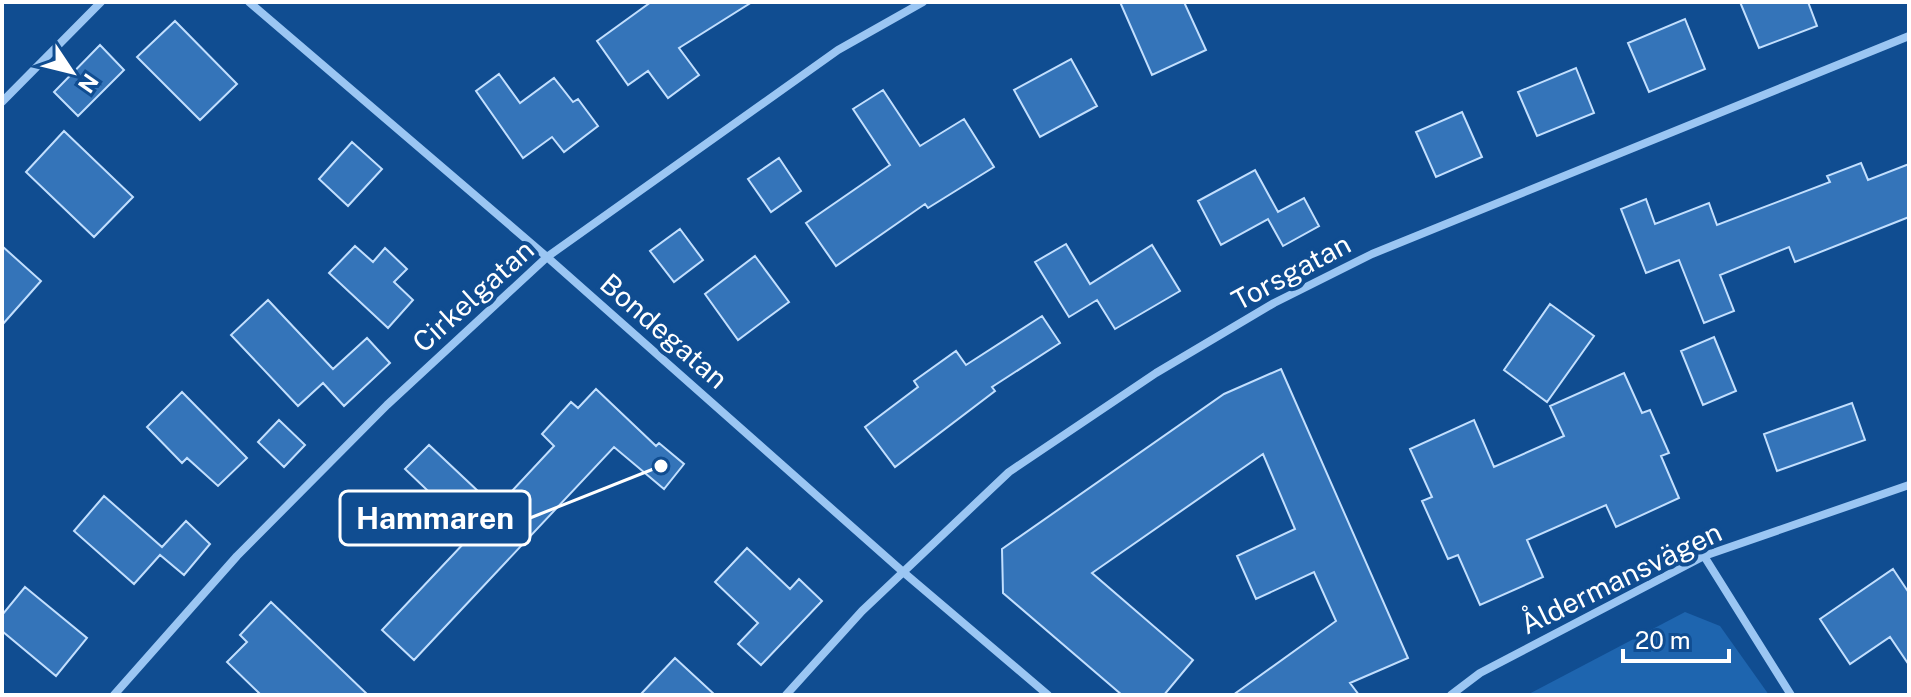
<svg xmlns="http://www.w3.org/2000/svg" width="1911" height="697" viewBox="0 0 1911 697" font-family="'Public Sans',sans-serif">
<rect width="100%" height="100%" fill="#104d91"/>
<path fill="#1e65af" d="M 1685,612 L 1720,626 L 1769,695 L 1527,695 Z"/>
<path fill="#3474b9" stroke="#c2dffe" stroke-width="2" d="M 651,2 L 752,2 L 679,48 L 699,75 L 668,98 L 648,71 L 628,85 L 597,41 Z
M 1120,2 L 1184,2 L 1206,50 L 1152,75 Z
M 1740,2 L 1808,2 L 1817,26 L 1759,48 Z
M 1685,19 L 1705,69 L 1649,92 L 1628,43 Z
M 175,21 L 237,84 L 200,120 L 137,57 Z
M 100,45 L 124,70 L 78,116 L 54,92 Z
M 1071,59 L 1097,106 L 1040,137 L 1014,90 Z
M 1576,68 L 1594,113 L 1537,136 L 1518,92 Z
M 499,74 L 520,103 L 554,78 L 573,102 L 578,99 L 598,126 L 564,152 L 552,137 L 523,158 L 476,91 Z
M 883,90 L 920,146 L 964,119 L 994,167 L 928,208 L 925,204 L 836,266 L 806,223 L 890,165 L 853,109 Z
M 1462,112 L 1482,157 L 1436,177 L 1416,132 Z
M 64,131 L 133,197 L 94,237 L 26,172 Z
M 352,142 L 382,169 L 348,206 L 319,179 Z
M 779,158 L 801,191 L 771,212 L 748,179 Z
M 1861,163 L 1868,180 L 1909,164 L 1909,217 L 1795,262 L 1789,247 L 1720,275 L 1734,311 L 1704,323 L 1679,260 L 1646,273 L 1621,209 L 1646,199 L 1655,224 L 1709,203 L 1717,225 L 1830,182 L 1827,176 Z
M 1255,170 L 1278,212 L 1304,198 L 1319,226 L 1283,246 L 1268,219 L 1221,245 L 1198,201 Z
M 680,229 L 703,260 L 674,282 L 650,251 Z
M 1066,244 L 1090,284 L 1152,245 L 1180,291 L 1115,329 L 1097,300 L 1069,317 L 1035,262 Z
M 2,246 L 41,281 L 2,325 Z
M 355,246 L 373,262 L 385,248 L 407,269 L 394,282 L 413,300 L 388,328 L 329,273 Z
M 755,256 L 789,302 L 738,340 L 705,294 Z
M 268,300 L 333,369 L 367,338 L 390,363 L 344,406 L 323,383 L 298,406 L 231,335 Z
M 1550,304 L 1594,336 L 1547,402 L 1504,370 Z
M 1042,316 L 1060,343 L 992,387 L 995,391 L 895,467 L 865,427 L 918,387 L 914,381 L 956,351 L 966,365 Z
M 1714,337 L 1736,391 L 1703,405 L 1681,351 Z
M 1281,369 L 1408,658 L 1350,683 L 1359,695 L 1233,695 L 1336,621 L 1314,572 L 1256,599 L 1237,556 L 1295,529 L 1263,454 L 1092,573 L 1193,660 L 1164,695 L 1122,695 L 1003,593 L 1002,549 L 1224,394 Z
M 1624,373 L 1642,413 L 1650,410 L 1669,453 L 1661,456 L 1679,498 L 1616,527 L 1606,505 L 1527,540 L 1543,577 L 1480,605 L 1458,555 L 1448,559 L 1422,501 L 1432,497 L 1410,449 L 1474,420 L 1494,467 L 1564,436 L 1550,406 Z
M 596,389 L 656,446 L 659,443 L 684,464 L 664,489 L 614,447 L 414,660 L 382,630 L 466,541 L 440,516 L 447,509 L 405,469 L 429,445 L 496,508 L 554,446 L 542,434 L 571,402 L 578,408 Z
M 182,392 L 247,458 L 218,486 L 187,458 L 182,463 L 147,427 Z
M 1852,403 L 1865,440 L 1777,471 L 1764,434 Z
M 279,420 L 305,445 L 284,467 L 258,442 Z
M 104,496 L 162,547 L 186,521 L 210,544 L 184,575 L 160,555 L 134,584 L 74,531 Z
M 747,548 L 790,589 L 799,579 L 822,601 L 761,665 L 738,644 L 758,623 L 715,582 Z
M 1893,569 L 1909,593 L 1909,665 L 1890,637 L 1850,664 L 1820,619 Z
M 25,587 L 87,638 L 56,676 L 2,631 L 2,615 Z
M 271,602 L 368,695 L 261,695 L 227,662 L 247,642 L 240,635 Z
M 675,658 L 715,695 L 640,695 Z"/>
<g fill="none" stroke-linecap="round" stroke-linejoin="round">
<path stroke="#9bc6f3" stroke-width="8" d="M 249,2 L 547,257 L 902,571 L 1048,695
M 2,102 L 101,2
M 1704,556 L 1791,695
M 114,695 L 237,556 L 387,405 L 547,257 L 838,50 L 923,2
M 786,695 L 862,611 L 1009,472 L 1156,373 L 1274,303 L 1372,254 L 1909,36
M 1451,695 L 1480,673 L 1704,556 L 1909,485"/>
</g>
<g text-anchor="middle" stroke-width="8" stroke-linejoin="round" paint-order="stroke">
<g font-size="28" fill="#fff" stroke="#104d91">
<text transform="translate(1291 272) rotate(-28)" y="10">Torsgatan</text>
<text transform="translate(473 296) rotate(-42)" y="10">Cirkelgatan</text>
<text transform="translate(664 331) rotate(41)" y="10">Bondegatan</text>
<text transform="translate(1621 578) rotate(-26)" y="10">Åldermansvägen</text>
</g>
</g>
<path fill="none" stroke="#fff" stroke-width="3" d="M661 466L530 518"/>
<circle fill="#fff" stroke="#104d91" stroke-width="3" cx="661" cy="466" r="8"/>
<rect fill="#104d91" stroke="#fff" stroke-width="3" x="340" y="491" width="190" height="54" rx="8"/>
<g font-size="30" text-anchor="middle" font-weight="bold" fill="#fff">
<text x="435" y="529">Hammaren</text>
</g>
<rect width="1911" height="697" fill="none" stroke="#ffffff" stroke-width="8"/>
<g transform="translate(72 72) rotate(125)" stroke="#104d91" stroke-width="6" paint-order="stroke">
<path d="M0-6L14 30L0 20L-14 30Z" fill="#ffffff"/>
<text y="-12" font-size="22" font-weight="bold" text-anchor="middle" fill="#ffffff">N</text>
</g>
<path d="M1623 649v12h106v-12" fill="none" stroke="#ffffff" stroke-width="4"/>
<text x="1635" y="649" font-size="24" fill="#ffffff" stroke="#104d91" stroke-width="6" paint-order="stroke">20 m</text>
</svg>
